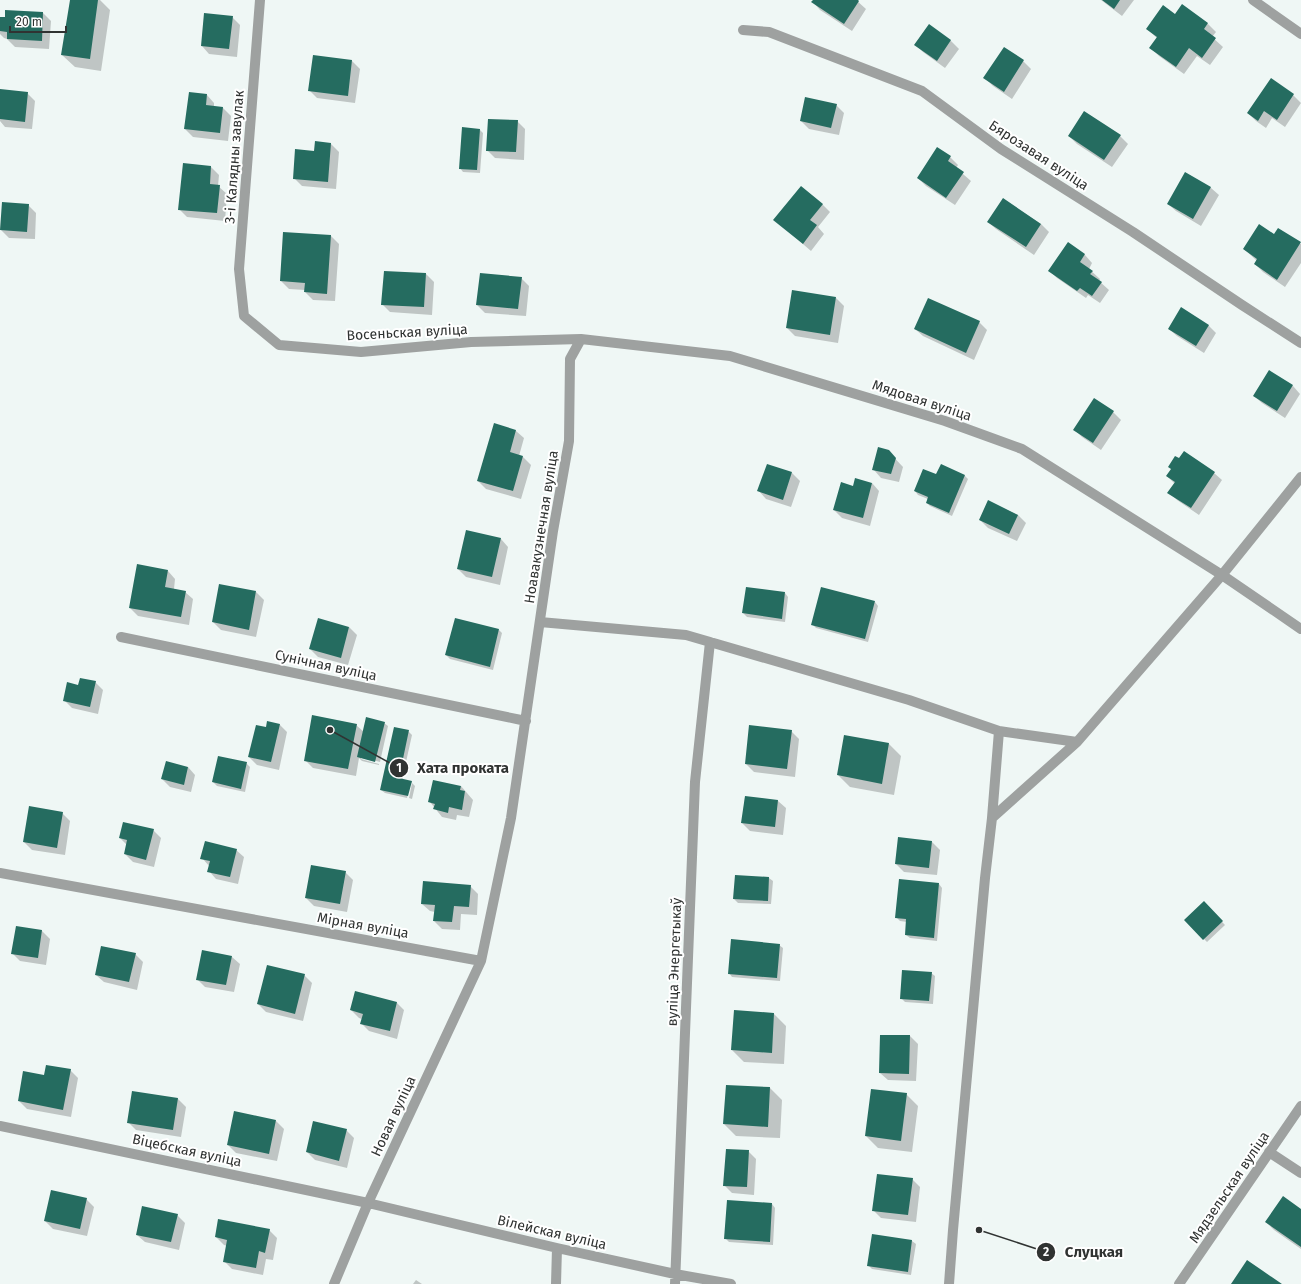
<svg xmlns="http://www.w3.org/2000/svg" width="1301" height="1284" viewBox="0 0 1301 1284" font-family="'Fira Sans',sans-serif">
<rect width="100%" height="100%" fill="#eff7f5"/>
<path fill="#0003" d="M 71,0 L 100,0 L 110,10 L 101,71 L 75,67 L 62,55 Z
M 814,0 L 856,0 L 866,9 L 852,31 L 820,10 L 813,2 Z
M 1101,0 L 1134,0 L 1122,16 Z
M 1182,5 L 1208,24 L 1216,32 L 1212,37 L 1223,47 L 1210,65 L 1197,56 L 1184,74 L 1159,56 L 1151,48 L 1157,38 L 1147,29 L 1175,15 Z
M 43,13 L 51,21 L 49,49 L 15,47 L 7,39 L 4,38 L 0,34 L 0,18 Z
M 232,17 L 240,25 L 237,57 L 209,54 L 202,46 Z
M 929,26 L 951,41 L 959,49 L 945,68 L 923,52 L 915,44 Z
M 352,61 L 360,69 L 355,103 L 317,98 L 309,90 Z
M 1023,61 L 1031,69 L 1012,99 L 993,86 L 985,78 Z
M 1271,80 L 1293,95 L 1301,103 L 1285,127 L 1272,118 L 1266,128 L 1256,121 L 1248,113 Z
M 0,93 L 27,93 L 35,101 L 32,129 L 5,127 L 0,121 Z
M 207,95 L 214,103 L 214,107 L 223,108 L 231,116 L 228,141 L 193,137 L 185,129 Z
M 836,105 L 844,113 L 839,135 L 809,129 L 801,121 Z
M 517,121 L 525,129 L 524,160 L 495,158 L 487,150 Z
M 480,130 L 483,133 L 480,173 L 463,172 L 460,168 Z
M 1069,136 L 1120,136 L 1128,144 L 1112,167 L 1077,144 Z
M 331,144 L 339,152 L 336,189 L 302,186 L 294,178 L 315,152 Z
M 950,157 L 958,165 L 956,168 L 971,181 L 955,205 L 926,186 L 918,178 Z
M 184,164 L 211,167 L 219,175 L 218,186 L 227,194 L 225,221 L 187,217 L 179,209 Z
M 1186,173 L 1211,188 L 1219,195 L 1201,226 L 1176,211 L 1168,204 Z
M 1003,199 L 1041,224 L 1049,232 L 1034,255 L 996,229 L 988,222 Z
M 822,204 L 830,212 L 818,227 L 824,234 L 811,251 L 775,220 Z
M 28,205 L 36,213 L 35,239 L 9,238 L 1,230 Z
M 1279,229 L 1301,244 L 1301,263 L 1285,287 L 1263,272 L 1255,264 L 1257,261 L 1244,249 L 1274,235 Z
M 284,233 L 331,236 L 339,244 L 335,301 L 313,300 L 305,292 L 305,290 L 289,289 L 281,281 Z
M 1068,244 L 1085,255 L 1092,263 L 1089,269 L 1100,279 L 1099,281 L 1109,290 L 1100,303 L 1088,295 L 1086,298 L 1057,278 L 1050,271 Z
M 426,274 L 434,282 L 432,315 L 390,312 L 382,304 Z
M 521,278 L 529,286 L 526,316 L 485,313 L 477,305 Z
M 836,298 L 844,306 L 838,343 L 795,336 L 787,328 Z
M 979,322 L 987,330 L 974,360 L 923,336 L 915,329 Z
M 1208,325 L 1216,333 L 1204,353 L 1177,336 L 1169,329 Z
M 1293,386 L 1300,394 L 1285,418 L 1262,403 L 1254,396 Z
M 1094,400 L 1113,412 L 1121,420 L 1101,450 L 1082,437 L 1074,429 Z
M 495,425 L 516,431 L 524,438 L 519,456 L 523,457 L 531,465 L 521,499 L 486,489 L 478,481 Z
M 888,451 L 903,467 L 899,482 L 881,478 L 874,470 Z
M 792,473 L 800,481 L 791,507 L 766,499 L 759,491 Z
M 1214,473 L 1222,480 L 1199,515 L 1177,500 L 1169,492 L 1175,484 L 1167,476 Z
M 937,476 L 965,476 L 968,479 L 952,516 L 930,506 L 927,503 L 928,499 L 918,495 L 915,491 Z
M 872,483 L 879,491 L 870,526 L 842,518 L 834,510 L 854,487 Z
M 989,502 L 1018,515 L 1026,523 L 1017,541 L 988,528 L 980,520 Z
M 501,539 L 508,547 L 500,585 L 466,577 L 458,569 Z
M 168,571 L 175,579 L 174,589 L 185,592 L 193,599 L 189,625 L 138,616 L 130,608 Z
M 256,592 L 264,600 L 256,637 L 221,630 L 213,622 Z
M 785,593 L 788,597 L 785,622 L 747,617 L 743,613 Z
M 875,602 L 878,606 L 868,642 L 816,628 L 812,624 Z
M 349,627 L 357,635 L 348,665 L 318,657 L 310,649 Z
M 499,630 L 502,633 L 493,670 L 450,659 L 446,655 Z
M 95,682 L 103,690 L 98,714 L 72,708 L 64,700 L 79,686 Z
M 384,723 L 388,726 L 380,762 L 361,757 L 361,759 L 379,764 L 379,765 L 362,761 L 359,758 L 356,776 L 313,768 L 305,760 L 356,725 L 364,732 Z
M 280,725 L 287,732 L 279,770 L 257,765 L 249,757 L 266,728 Z
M 408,731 L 412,735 L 402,780 L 411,782 L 415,786 L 412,799 L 409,798 L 412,783 L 410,783 L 407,798 L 385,793 L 381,790 Z
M 791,731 L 799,739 L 795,777 L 754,772 L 746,764 Z
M 845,736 L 889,744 L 901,756 L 894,795 L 850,787 L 838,775 Z
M 246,763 L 250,767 L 245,792 L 217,786 L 213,782 Z
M 188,767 L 195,775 L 191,792 L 170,787 L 162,779 Z
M 461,786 L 473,800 L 469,817 L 457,815 L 456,820 L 442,817 L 430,802 Z
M 745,797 L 778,801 L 786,808 L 783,835 L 750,831 L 742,823 Z
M 62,813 L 70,821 L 65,855 L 32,850 L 24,842 Z
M 153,830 L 161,838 L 154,867 L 133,862 L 125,854 L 127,845 L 120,838 Z
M 932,842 L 940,850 L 937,875 L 904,872 L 896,864 Z
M 236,850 L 244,857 L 238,884 L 216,879 L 209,871 L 210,867 L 202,858 Z
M 345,872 L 353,880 L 347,912 L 314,906 L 306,898 Z
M 769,878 L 773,881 L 771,904 L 738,903 L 734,899 Z
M 939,884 L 942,888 L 937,941 L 910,938 L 906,935 L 907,922 L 900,921 L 897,918 Z
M 470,886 L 478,894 L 477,915 L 461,914 L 460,930 L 442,929 L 434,921 L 435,912 L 430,911 L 422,904 Z
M 1204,903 L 1225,925 L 1207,942 L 1185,920 Z
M 17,927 L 42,931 L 50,939 L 46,965 L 20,961 L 12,953 Z
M 779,945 L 783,948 L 780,981 L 732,977 L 729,973 Z
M 135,954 L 143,962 L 137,990 L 104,982 L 96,975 Z
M 232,957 L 240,964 L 234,992 L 205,987 L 197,979 Z
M 931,973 L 935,976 L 933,1004 L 905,1002 L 901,998 Z
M 304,975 L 312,983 L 303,1021 L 266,1012 L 258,1004 Z
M 397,1003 L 404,1010 L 397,1039 L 369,1031 L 361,1023 L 362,1019 L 359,1018 L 351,1010 Z
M 735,1011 L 774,1014 L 786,1026 L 784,1064 L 744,1062 L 732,1050 Z
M 910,1036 L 918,1044 L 916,1081 L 888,1080 L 880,1073 Z
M 70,1070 L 78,1078 L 71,1117 L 27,1109 L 19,1101 L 45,1076 Z
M 770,1088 L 782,1100 L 780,1138 L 736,1136 L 724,1124 Z
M 133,1092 L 178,1099 L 186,1107 L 181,1137 L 136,1130 L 128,1122 Z
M 906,1094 L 918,1106 L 912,1152 L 878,1148 L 866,1136 Z
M 276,1121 L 284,1129 L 277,1161 L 236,1153 L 228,1145 Z
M 346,1130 L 354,1138 L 347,1168 L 315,1160 L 307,1152 Z
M 748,1151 L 756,1159 L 754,1195 L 732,1193 L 724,1185 Z
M 912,1179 L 920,1187 L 916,1222 L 881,1218 L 873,1210 Z
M 86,1199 L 94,1207 L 87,1236 L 53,1229 L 45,1221 Z
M 772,1204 L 775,1208 L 773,1245 L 729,1242 L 725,1238 Z
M 1301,1210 L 1301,1249 L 1274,1230 L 1266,1222 Z
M 177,1215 L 185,1223 L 179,1250 L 145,1242 L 137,1235 Z
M 269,1230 L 277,1238 L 273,1260 L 266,1259 L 263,1275 L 232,1269 L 224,1261 L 227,1246 L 224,1245 L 216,1237 Z
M 873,1235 L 912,1241 L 916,1244 L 911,1275 L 872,1269 L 868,1265 Z
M 416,1280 L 422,1284 L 413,1284 Z"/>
<path fill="#256c60" d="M 70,0 L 98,0 L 90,59 L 61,55 Z
M 813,0 L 858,0 L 859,1 L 844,24 L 811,2 Z
M 1102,0 L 1120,0 L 1114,9 Z
M 1182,4 L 1208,23 L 1204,29 L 1216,38 L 1202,58 L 1189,48 L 1176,67 L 1149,48 L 1157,37 L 1146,29 L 1163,5 L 1175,14 Z
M 5,10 L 43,12 L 42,41 L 7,39 L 7,32 L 0,31 L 0,17 L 5,17 Z
M 204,13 L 233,16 L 229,49 L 201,46 Z
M 929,24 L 951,40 L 937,61 L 914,45 Z
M 1004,47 L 1024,60 L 1004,92 L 983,78 Z
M 313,55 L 352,60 L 348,96 L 308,91 Z
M 1271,78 L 1294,94 L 1277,120 L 1264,111 L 1258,121 L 1247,113 Z
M 0,89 L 28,92 L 25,122 L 0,119 Z
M 189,92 L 207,94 L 206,105 L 223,107 L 220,133 L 184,129 Z
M 805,97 L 837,104 L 831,128 L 800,121 Z
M 1084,111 L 1121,135 L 1104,160 L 1068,136 Z
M 488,119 L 518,120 L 516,152 L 486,151 Z
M 462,127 L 480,129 L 477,170 L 459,169 Z
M 315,141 L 331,143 L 328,182 L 293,179 L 295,149 L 314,151 Z
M 937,147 L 951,156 L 948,161 L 964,172 L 946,198 L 917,178 Z
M 183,163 L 211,166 L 210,184 L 220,185 L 217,213 L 178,210 Z
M 1185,172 L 1211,187 L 1193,219 L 1167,204 Z
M 801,186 L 823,204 L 810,220 L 817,225 L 803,244 L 773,220 Z
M 1003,198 L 1041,224 L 1026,247 L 987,222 Z
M 2,202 L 29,204 L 27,232 L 0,230 Z
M 1259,224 L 1274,234 L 1278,228 L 1301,242 L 1277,280 L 1254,264 L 1257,259 L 1243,249 Z
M 283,232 L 331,235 L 327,294 L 304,292 L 305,283 L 280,281 Z
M 1068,242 L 1085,254 L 1080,262 L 1093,271 L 1090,274 L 1102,282 L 1092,296 L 1080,288 L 1077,291 L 1048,271 Z
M 384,271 L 426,273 L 424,307 L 381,305 Z
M 480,273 L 522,277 L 518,309 L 476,305 Z
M 792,290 L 836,297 L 830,335 L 786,328 Z
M 928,298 L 980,321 L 966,353 L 914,329 Z
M 1181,307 L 1209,325 L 1196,346 L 1168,329 Z
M 1269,370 L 1293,385 L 1277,411 L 1253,396 Z
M 1094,398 L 1114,411 L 1093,443 L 1073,430 Z
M 494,423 L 516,430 L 510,452 L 523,456 L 513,491 L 477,481 Z
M 878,447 L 889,450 L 896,458 L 891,474 L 872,470 Z
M 1184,451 L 1215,472 L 1191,508 L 1167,493 L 1175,482 L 1166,476 L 1171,469 L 1168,467 L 1175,456 L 1179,458 Z
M 767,464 L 792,472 L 783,500 L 757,491 Z
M 941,464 L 965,475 L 949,513 L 926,503 L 928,497 L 914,491 L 923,469 L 936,474 Z
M 855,478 L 872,483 L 863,518 L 833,510 L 841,482 L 853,486 Z
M 988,500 L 1018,515 L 1009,534 L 979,520 Z
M 466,530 L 501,538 L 492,577 L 457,569 Z
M 137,564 L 168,570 L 165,587 L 186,591 L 181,617 L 129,608 Z
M 219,584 L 256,591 L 249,630 L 212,622 Z
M 746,587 L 785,592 L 782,619 L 742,613 Z
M 821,587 L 875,601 L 865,639 L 811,625 Z
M 318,618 L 349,627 L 341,658 L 309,649 Z
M 455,618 L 499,629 L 490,667 L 445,655 Z
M 80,678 L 96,681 L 90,707 L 63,701 L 67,682 L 78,685 Z
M 312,715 L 357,724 L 348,769 L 304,761 Z
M 366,717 L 385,722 L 375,762 L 357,757 Z
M 267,721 L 280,724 L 271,762 L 248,757 L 256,725 L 266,727 Z
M 749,725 L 792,730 L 787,769 L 745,764 Z
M 394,727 L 409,730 L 399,778 L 412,781 L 408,796 L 380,790 Z
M 844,735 L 889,743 L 882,784 L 837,775 Z
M 218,756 L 247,762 L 241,789 L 212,782 Z
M 166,761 L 188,767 L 184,785 L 161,779 Z
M 433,780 L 461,786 L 460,790 L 465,791 L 462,810 L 449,807 L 448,813 L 433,809 L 435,804 L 428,802 Z
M 745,796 L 778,800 L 775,827 L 741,823 Z
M 29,806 L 63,812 L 57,848 L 23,842 Z
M 123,822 L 154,829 L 146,860 L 124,854 L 127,840 L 119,838 Z
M 898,837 L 932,841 L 929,868 L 895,864 Z
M 205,841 L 237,849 L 230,877 L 207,872 L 210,861 L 200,859 Z
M 311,865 L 346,871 L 340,904 L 305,898 Z
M 735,875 L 769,877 L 768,901 L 733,899 Z
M 899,879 L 939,883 L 934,938 L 905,935 L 906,919 L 895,918 Z
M 423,881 L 471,885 L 469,907 L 454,906 L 452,922 L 433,921 L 435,905 L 421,904 Z
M 1204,901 L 1223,921 L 1203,940 L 1184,920 Z
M 16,926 L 42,930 L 38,958 L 11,954 Z
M 731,939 L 780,944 L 777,978 L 728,974 Z
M 101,946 L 136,953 L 129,982 L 95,975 Z
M 202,950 L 232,956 L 226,985 L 196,980 Z
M 267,965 L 305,974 L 295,1014 L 257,1004 Z
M 902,970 L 932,972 L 929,1001 L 900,999 Z
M 355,991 L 397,1002 L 390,1031 L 360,1024 L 363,1014 L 350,1010 Z
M 734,1010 L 774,1013 L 772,1053 L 731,1050 Z
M 880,1035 L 910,1035 L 909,1074 L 879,1073 Z
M 46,1065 L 71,1069 L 63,1110 L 18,1101 L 23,1071 L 44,1075 Z
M 726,1085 L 770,1087 L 768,1127 L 723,1124 Z
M 871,1089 L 907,1093 L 901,1141 L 865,1136 Z
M 132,1091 L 178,1098 L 173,1130 L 127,1123 Z
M 234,1111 L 276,1120 L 269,1154 L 227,1145 Z
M 313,1121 L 347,1129 L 339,1161 L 306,1152 Z
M 726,1149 L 749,1150 L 747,1187 L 723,1186 Z
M 877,1174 L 913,1178 L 908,1215 L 872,1211 Z
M 51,1190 L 87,1198 L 80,1229 L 44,1221 Z
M 1283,1196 L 1301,1209 L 1301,1247 L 1265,1222 Z
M 727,1200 L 772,1203 L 770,1242 L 724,1239 Z
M 142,1206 L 178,1214 L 171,1242 L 136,1235 Z
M 218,1219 L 270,1229 L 265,1253 L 259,1251 L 256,1268 L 223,1262 L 227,1240 L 215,1237 Z
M 872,1234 L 912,1240 L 908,1272 L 867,1266 Z
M 1247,1260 L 1282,1284 L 1231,1284 Z"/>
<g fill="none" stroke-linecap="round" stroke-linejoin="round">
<path stroke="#9ea1a0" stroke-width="10" d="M 260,0 L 239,269 L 244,316 L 279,345 L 361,352 L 471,342 L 581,339 L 730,356 L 945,421 L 1022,449 L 1222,575 L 1301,629
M 1253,0 L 1301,34
M 743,30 L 769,32 L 922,91 L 1001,149 L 1133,232 L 1242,305 L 1301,343
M 540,622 L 686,635 L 909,700 L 999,731 L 1077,742
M 121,637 L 526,721
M 992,818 L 999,731
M 0,873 L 481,961 L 511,818 L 553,531 L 569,441 L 570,359 L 581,339
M 0,1126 L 368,1203 L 557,1248 L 675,1274 L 731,1284
M 1269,1152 L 1301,1173
M 334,1284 L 368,1203 L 481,961
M 556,1284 L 557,1248
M 675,1284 L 695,782 L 710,642
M 949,1284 L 953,1230 L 985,878 L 992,818 L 1077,742 L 1222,575 L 1301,477
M 1179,1284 L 1301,1106"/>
</g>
<g text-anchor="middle" stroke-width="4" stroke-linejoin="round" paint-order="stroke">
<g font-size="14" fill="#303332" stroke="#fff">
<text transform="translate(1039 155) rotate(33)" y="5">Бярозавая вуліца</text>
<text transform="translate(234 157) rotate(-86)" y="5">3-і Калядны завулак</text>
<text transform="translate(407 332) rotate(-3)" y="5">Восеньская вуліца</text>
<text transform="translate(922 400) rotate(18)" y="5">Мядовая вуліца</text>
<text transform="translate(541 527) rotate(-81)" y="5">Ноавакузнечная вуліца</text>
<text transform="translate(326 665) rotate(12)" y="5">Сунічная вуліца</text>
<text transform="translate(363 925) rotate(10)" y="5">Мірная вуліца</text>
<text transform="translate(674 962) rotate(-88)" y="5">вуліца Энергетыкаў</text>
<text transform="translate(393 1116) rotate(-65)" y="5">Новая вуліца</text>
<text transform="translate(187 1150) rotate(12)" y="5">Віцебская вуліца</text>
<text transform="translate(1229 1187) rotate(-56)" y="5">Мядзельская вуліца</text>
<text transform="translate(552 1232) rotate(13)" y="5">Вілейская вуліца</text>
</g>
</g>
<path fill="none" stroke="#303332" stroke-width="1.5" d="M330 730L399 768M979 1230L1046 1252"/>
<g fill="#303332" stroke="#fff" stroke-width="1.5">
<circle cx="330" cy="730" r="4"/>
<circle cx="979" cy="1230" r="4"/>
<circle cx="399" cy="768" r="10"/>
<circle cx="1046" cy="1252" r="10"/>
</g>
<g font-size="12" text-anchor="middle" font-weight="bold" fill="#fff">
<text x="399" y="772">1</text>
<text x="1046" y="1256">2</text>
</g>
<g font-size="15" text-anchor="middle" font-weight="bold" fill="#303332" stroke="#fff" stroke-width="4" stroke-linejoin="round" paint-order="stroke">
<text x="463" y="773">Хата проката</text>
<text x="1094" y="1257">Слуцкая</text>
</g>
<path d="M10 26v6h56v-6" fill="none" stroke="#303332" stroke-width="2"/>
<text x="16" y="26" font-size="12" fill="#303332" stroke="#ffffff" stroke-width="3" paint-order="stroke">20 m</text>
</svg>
